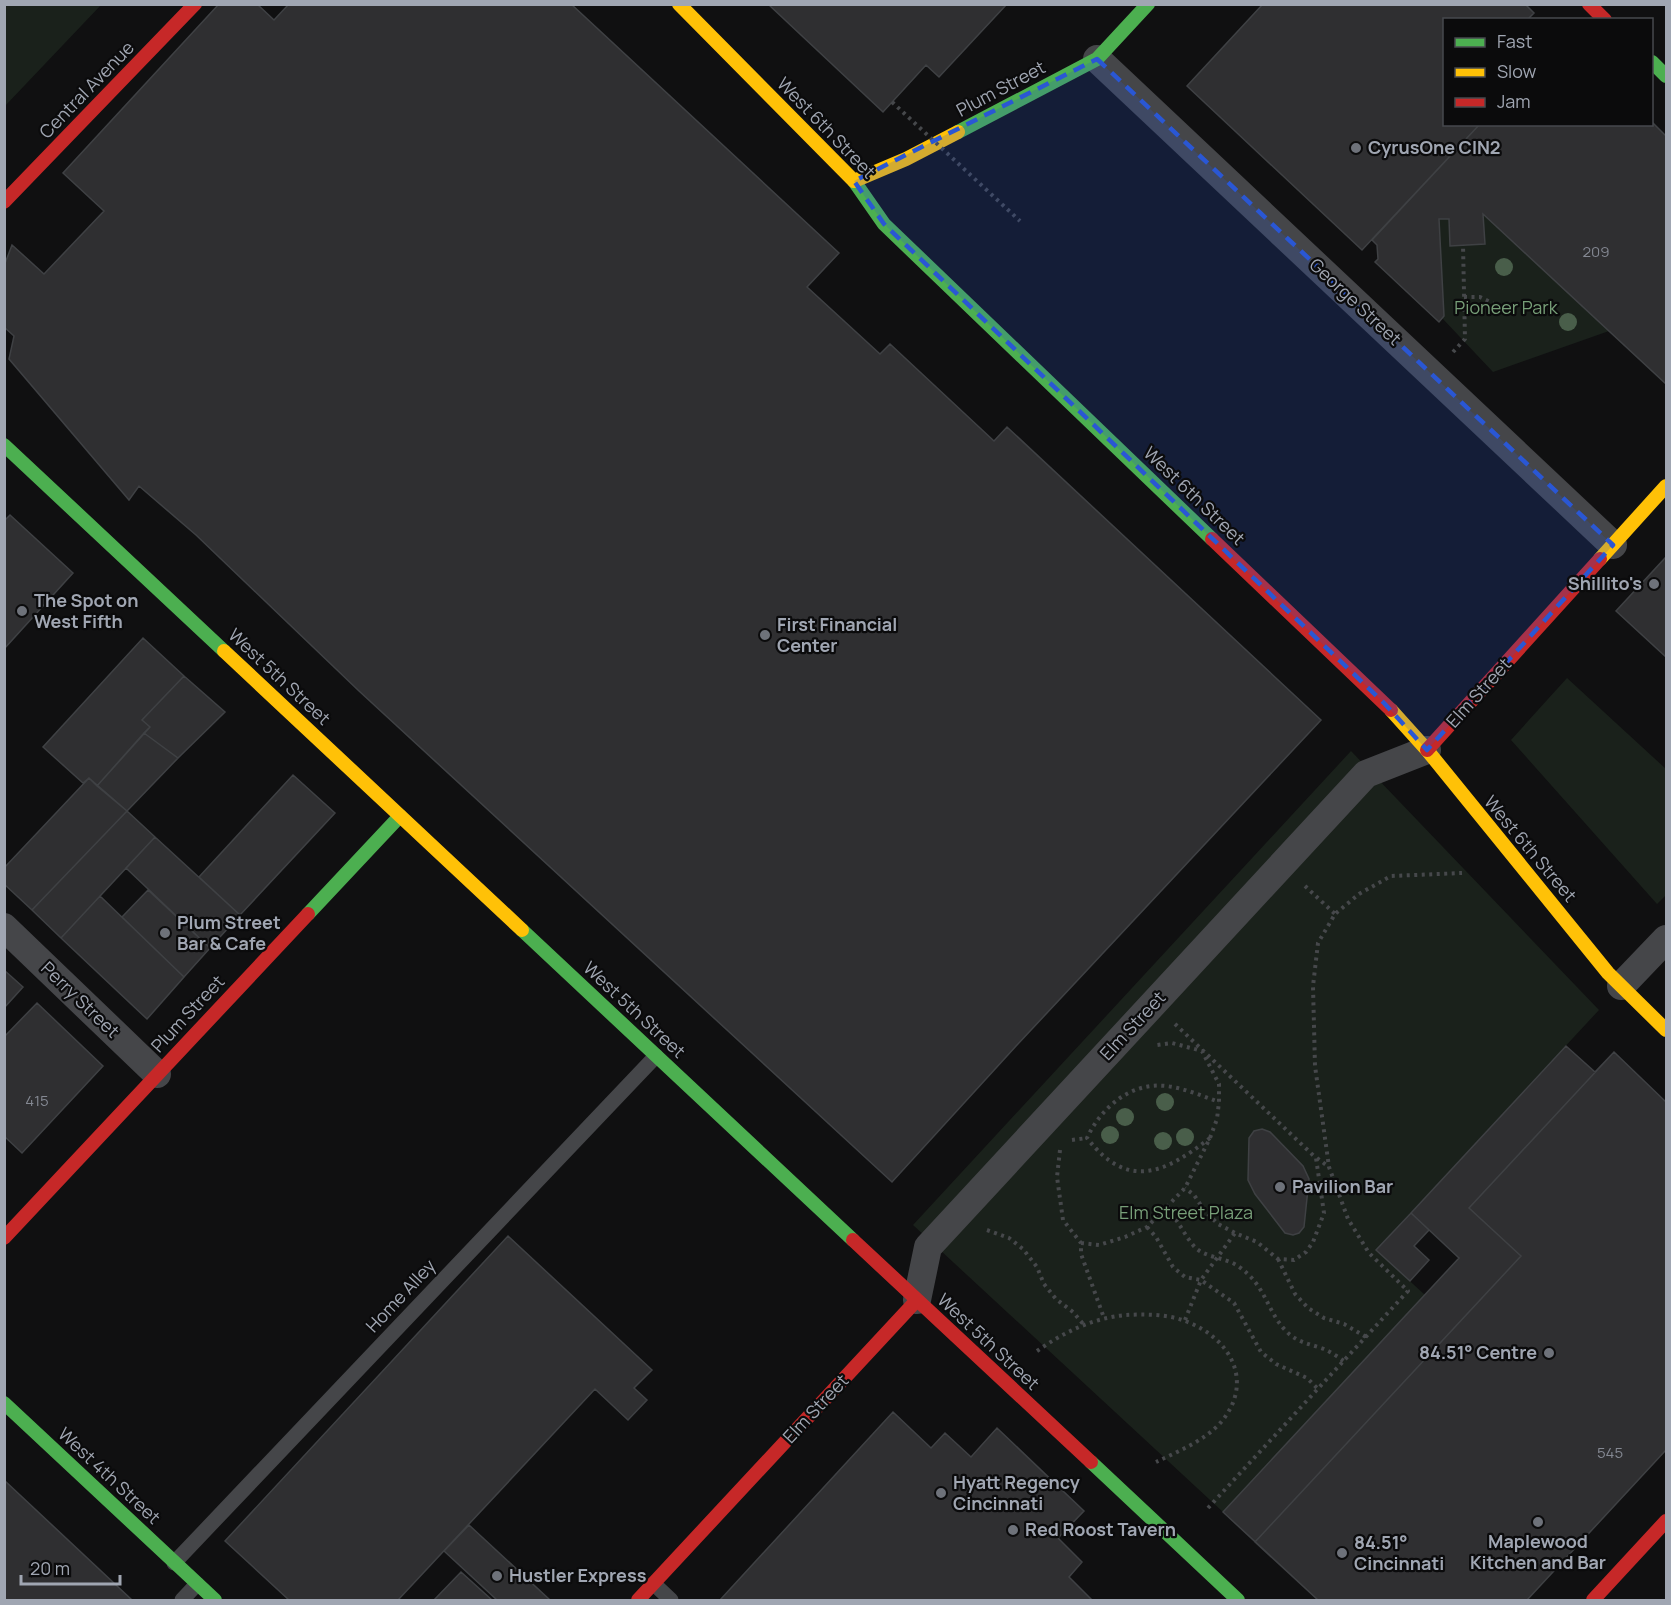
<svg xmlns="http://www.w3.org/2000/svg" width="1671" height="1605" viewBox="0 0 1671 1605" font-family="Manrope,sans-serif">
<rect width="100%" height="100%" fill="#101011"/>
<path fill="#1a211b" d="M 4,5 L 101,5 L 5,106 L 4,106 Z
M 1483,214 L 1609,331 L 1493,372 L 1442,318 L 1439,219 L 1449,219 L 1450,246 L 1485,244 Z
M 1567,678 L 1666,769 L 1666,895 L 1657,904 L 1511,740 Z
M 1351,751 L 1599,1010 L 1376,1250 L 1425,1295 L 1223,1512 L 913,1225 Z"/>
<path fill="#2f2f31" stroke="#3f4144" stroke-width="1.5" d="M 219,4 L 257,4 L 274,20 L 289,4 L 571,4 L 839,253 L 807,287 L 880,354 L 890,344 L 994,441 L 1007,427 L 1321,720 L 1017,1045 L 892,1182 L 359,691 L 196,535 L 139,486 L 129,500 L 9,359 L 14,336 L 4,327 L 4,266 L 12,245 L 44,274 L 104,211 L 63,173 Z
M 768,4 L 1007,4 L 939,77 L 926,65 L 883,112 Z
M 1263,4 L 1525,4 L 1534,13 L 1527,20 L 1444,20 L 1444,124 L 1480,124 L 1362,250 L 1187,86 Z
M 1652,122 L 1666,136 L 1666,384 L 1483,214 L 1485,244 L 1450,246 L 1449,219 L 1439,219 L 1444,316 L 1439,322 L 1375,262 L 1378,259 L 1377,245 L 1372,240 L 1480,124 L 1652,124 Z
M 10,515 L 73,573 L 4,649 L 4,521 Z
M 1666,557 L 1666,657 L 1616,611 Z
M 143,638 L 184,676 L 142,720 L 150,727 L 97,786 L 89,778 L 83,783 L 43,747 Z
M 184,676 L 225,712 L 178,758 L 144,733 L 150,727 L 142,720 Z
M 144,733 L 178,758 L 127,811 L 97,786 Z
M 293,775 L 335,813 L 240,915 L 199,877 Z
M 89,778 L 127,811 L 32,910 L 4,884 L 4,868 Z
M 127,811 L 155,837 L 61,938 L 32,910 Z
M 155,837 L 240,915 L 210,948 L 126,868 Z
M 148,890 L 210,948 L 184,977 L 122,917 Z
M 100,896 L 184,977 L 147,1019 L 61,938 Z
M 4,970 L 23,987 L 4,1008 Z
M 37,1003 L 103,1066 L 22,1153 L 4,1136 L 4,1037 Z
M 1566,1046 L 1595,1072 L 1614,1052 L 1666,1102 L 1666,1450 L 1527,1600 L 1318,1600 L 1223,1512 L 1459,1258 L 1411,1213 Z
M 1614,1052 L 1666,1102 L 1666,1450 L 1527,1600 L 1318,1600 L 1255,1542 L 1521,1256 L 1469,1208 Z
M 1262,1129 L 1270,1132 L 1303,1166 L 1309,1179 L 1304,1227 L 1299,1233 L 1293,1235 L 1285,1233 L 1255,1194 L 1248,1180 L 1249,1138 L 1254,1131 Z
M 1411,1213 L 1429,1230 L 1414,1246 L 1429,1260 L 1410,1281 L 1376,1250 Z
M 508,1236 L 652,1370 L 634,1388 L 647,1400 L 628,1420 L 595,1389 L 398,1600 L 289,1600 L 225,1541 Z
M 893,1412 L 931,1448 L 945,1433 L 971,1457 L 997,1428 L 1084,1511 L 1058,1538 L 1082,1562 L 1069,1577 L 1092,1600 L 720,1600 Z
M 4,1480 L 132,1600 L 4,1600 Z
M 469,1525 L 550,1600 L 497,1600 L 444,1551 Z
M 461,1572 L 492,1600 L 434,1600 Z"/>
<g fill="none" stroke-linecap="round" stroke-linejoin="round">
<path stroke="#46484b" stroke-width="4" stroke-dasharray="3 4.5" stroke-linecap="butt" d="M 1464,297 L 1480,297 L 1496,305
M 1453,352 L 1465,339 L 1463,245
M 1305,886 L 1335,914
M 1175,1024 L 1316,1158 L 1324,1213 L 1313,1242 L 1306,1252 L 1294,1260 L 1278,1259 L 1257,1242 L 1235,1233 L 1218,1224 L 1204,1210 L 1194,1195 L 1185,1188
M 1210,1138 C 1165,1173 1128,1191 1087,1138 C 1101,1108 1130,1082 1166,1086 C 1184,1088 1202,1096 1219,1102
M 1072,1140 L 1087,1138
M 1060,1150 L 1057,1177 L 1063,1220 L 1081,1243 L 1081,1254 L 1104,1318
M 1317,1158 L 1329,1167
M 1166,1208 C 1178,1219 1183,1233 1193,1245 C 1203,1258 1225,1257 1238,1266 C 1267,1286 1266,1311 1287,1332 C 1298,1343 1311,1344 1324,1349 C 1331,1352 1338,1357 1344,1361
M 1147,1227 L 1156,1237 L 1173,1267 L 1185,1277 L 1201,1280 L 1234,1303 L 1261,1352 L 1276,1364 L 1307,1378 L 1318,1389
M 987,1230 L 1009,1238 L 1023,1249 L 1037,1267 L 1044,1284 L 1056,1299 L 1073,1312 L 1084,1325
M 1081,1243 L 1099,1245 L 1125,1237 L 1147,1227 L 1185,1188 L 1210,1138 L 1217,1119 L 1219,1102 L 1219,1084 L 1202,1051 L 1172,1043 L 1157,1045
M 1278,1259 L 1295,1294 L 1308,1308 L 1324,1318 L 1344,1324 L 1366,1337
M 1185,1320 L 1201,1280 L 1235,1233
M 1037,1351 C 1064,1332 1093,1318 1126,1315 C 1144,1314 1167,1314 1185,1321 C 1229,1337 1255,1380 1222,1421 C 1206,1440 1179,1451 1156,1462
M 1208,1508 L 1408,1291 L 1369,1253 L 1348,1219 L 1329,1167 L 1315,1066 L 1313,986 L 1318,943 L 1335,914 L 1359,894 L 1391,876 L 1462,873"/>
<path stroke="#454649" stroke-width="15" d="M 174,1563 L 656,1056
M 654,1584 L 671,1600
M 182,1600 L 197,1584"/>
<path stroke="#454649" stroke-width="28" d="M 1097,59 L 1613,545
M 4,927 L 157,1074
M 1621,986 L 1666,939
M 917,1300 L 928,1247 L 1366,774 L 1427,750"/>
<path stroke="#4caf50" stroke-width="14" d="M 1652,62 L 1666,76
M 958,132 L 1097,59 L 1148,4
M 854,181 L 884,224 L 1212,539
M 4,445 L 224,651
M 308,914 L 400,816
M 522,930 L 853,1240
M 4,1403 L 215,1600
M 1091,1462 L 1238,1600"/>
<path stroke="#ffc107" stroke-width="14" d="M 679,4 L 854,181 L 906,159 L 958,132
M 1600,559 L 1666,486
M 224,651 L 522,930
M 1391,710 L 1427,750 L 1608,973 L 1666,1030"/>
<path stroke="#c62828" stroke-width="14" d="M 1589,4 L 1605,20
M 4,202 L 195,4
M 1212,539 L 1391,710
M 1427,750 L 1600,559
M 4,1238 L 308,914
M 853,1240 L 1091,1462
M 638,1600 L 917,1300
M 1593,1600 L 1666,1521"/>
<path stroke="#46484b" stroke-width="4" stroke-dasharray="3 4.5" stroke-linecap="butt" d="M 892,102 L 1020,221"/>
</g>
<g fill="#495e4a">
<circle cx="1504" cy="267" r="9"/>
<circle cx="1568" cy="322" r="9"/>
<circle cx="1165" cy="1102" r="9"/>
<circle cx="1125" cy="1117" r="9"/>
<circle cx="1110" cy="1135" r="9"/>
<circle cx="1185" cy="1137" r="9"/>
<circle cx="1163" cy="1141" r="9"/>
</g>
<path fill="#2a57d4" fill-opacity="0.2" stroke="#2a57d4" stroke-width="4.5" stroke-dasharray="12 8" stroke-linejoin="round" d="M 1097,59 L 1613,545 L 1427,750 L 1384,703 L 884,224 L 854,181 Z"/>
<g fill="#6e727a" stroke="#0b0b0c" stroke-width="2">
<circle cx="1356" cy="148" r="6"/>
<circle cx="1654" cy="584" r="6"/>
<circle cx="22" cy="611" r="6"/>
<circle cx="765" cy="635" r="6"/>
<circle cx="165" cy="933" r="6"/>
<circle cx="1280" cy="1187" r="6"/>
<circle cx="1549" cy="1353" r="6"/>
<circle cx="941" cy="1493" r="6"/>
<circle cx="1538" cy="1522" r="6"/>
<circle cx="1013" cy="1530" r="6"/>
<circle cx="1342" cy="1553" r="6"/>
<circle cx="497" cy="1576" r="6"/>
</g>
<g text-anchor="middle" stroke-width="4.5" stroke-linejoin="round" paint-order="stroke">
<g font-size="15" fill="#848892">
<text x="1596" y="257">209</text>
<text x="37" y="1106">415</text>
<text x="1610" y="1458">545</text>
</g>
<g font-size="18" fill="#a0a6b2" stroke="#0b0b0c">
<text transform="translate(1001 89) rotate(-28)" y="6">Plum Street</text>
<text transform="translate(87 90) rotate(-46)" y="6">Central Avenue</text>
<text transform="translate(826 128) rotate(46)" y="6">West 6th Street</text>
<text transform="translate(1355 302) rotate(43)" y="6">George Street</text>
<text transform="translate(1194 496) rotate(44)" y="6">West 6th Street</text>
<text transform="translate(279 677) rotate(43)" y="6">West 5th Street</text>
<text transform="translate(1479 693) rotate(-48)" y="6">Elm Street</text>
<text transform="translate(1530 849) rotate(50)" y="6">West 6th Street</text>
<text transform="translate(80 1000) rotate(44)" y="6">Perry Street</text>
<text transform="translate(634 1010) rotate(43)" y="6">West 5th Street</text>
<text transform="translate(188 1014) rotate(-47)" y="6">Plum Street</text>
<text transform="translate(1133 1026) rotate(-47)" y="6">Elm Street</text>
<text transform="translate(401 1296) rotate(-47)" y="6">Home Alley</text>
<text transform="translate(988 1342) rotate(43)" y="6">West 5th Street</text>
<text transform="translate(816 1409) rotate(-47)" y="6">Elm Street</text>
<text transform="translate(109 1476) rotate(43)" y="6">West 4th Street</text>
</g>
<g font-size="18" font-weight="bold" fill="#a0a6b2" stroke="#0b0b0c" text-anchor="start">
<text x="1368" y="154">CyrusOne CIN2</text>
<text x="1642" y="590" text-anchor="end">Shillito's</text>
<text x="34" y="607">The Spot on<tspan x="34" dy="21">West Fifth</tspan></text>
<text x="777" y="631">First Financial<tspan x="777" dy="21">Center</tspan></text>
<text x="177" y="929">Plum Street<tspan x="177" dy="21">Bar &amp; Cafe</tspan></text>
<text x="1292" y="1193">Pavilion Bar</text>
<text x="1537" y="1359" text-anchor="end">84.51° Centre</text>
<text x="953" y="1489">Hyatt Regency<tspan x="953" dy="21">Cincinnati</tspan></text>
<text x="1025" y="1536">Red Roost Tavern</text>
<text x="1538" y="1548" text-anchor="middle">Maplewood<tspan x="1538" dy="21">Kitchen and Bar</tspan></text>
<text x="1354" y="1549">84.51°<tspan x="1354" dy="21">Cincinnati</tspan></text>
<text x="509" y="1582">Hustler Express</text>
</g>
<g font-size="18" fill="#779e78" stroke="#0b0b0c">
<text x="1506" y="314">Pioneer Park</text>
<text x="1186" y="1219">Elm Street Plaza</text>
</g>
</g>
<rect width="1671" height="1605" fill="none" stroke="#a0a6b2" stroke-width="12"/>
<rect x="1443" y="18" width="210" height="108" fill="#0b0b0c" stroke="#47494e" stroke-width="1.5"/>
<rect x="1455" y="38" width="30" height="9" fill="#4caf50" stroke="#47494e" stroke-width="1.5"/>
<text x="1497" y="48" font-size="18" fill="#a0a6b2">Fast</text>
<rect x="1455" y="68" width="30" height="9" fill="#ffc107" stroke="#47494e" stroke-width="1.5"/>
<text x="1497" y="78" font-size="18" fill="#a0a6b2">Slow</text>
<rect x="1455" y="98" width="30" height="9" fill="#c62828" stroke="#47494e" stroke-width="1.5"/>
<text x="1497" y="108" font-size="18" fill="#a0a6b2">Jam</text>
<path d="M21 1575v9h99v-9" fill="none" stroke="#a0a6b2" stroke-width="3"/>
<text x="30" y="1575" font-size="18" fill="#a0a6b2" stroke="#0b0b0c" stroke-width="4.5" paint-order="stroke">20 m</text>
</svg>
